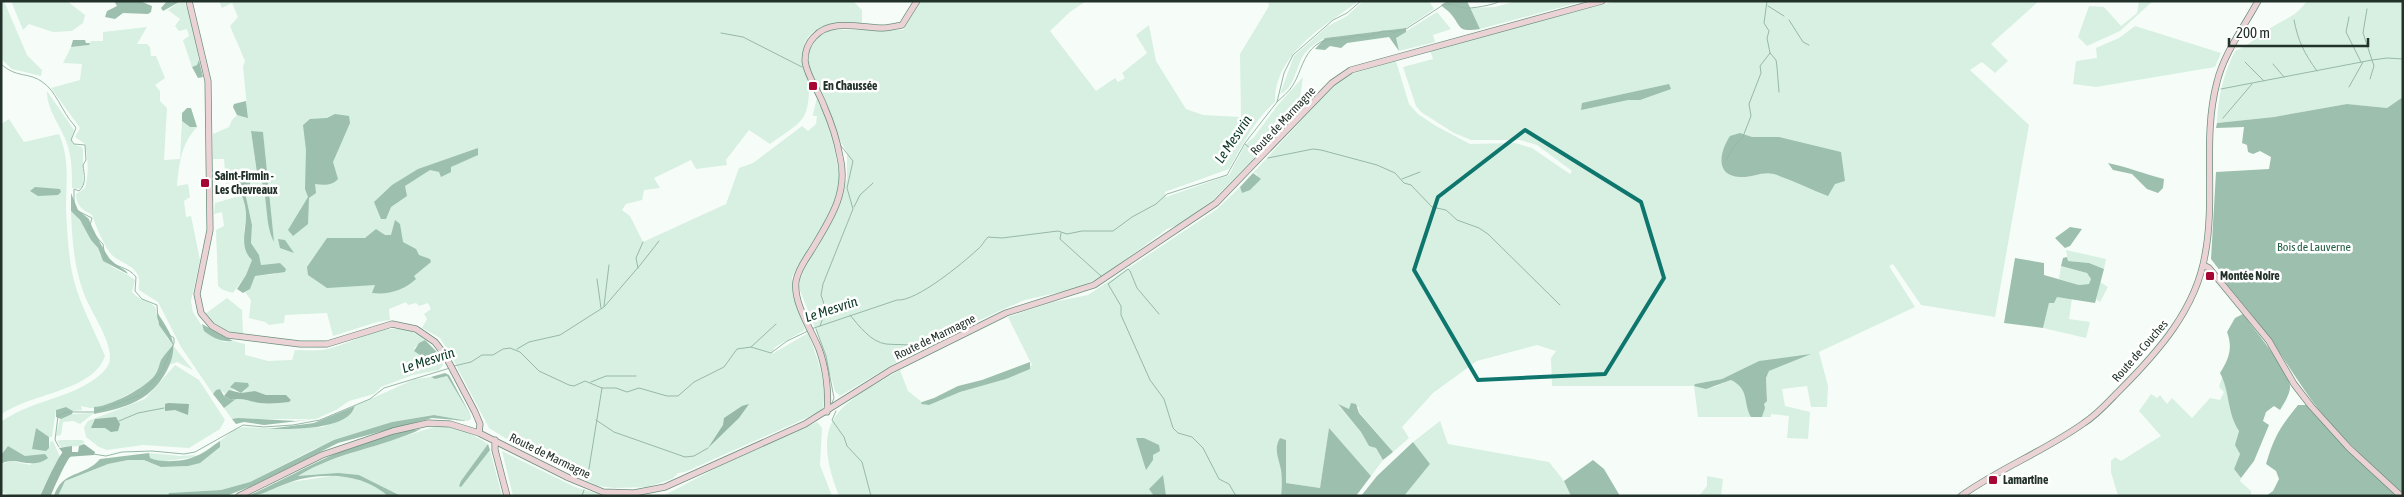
<svg xmlns="http://www.w3.org/2000/svg" width="2404" height="497" viewBox="0 0 2404 497" font-family="'Asap Condensed',sans-serif">
<rect width="100%" height="100%" fill="#f6fdf9"/>
<path fill="#d7f0e2" d="M 1,1 L 4,1 L 27,55 L 42,70 L 41,76 L 12,69 L 1,59 Z
M 11,1 L 67,1 L 85,15 L 83,23 L 72,31 L 53,32 L 29,24 L 23,30 Z
M 181,1 L 184,1 L 190,14 L 199,60 L 197,65 L 192,67 L 183,40 L 189,36 L 187,29 L 179,31 L 175,26 L 180,19 L 168,10 Z
M 219,1 L 853,1 L 862,10 L 862,23 C 834,23 799,23 803,62 C 803,69 807,74 808,80 C 810,89 809,106 805,114 C 800,126 780,136 770,144 L 749,130 L 726,160 L 727,165 L 696,169 L 691,160 L 654,178 L 660,188 L 644,190 L 642,200 L 626,204 L 622,210 L 630,216 L 643,242 L 726,204 L 739,168 L 753,163 L 802,126 L 808,131 L 816,124 L 817,116 L 813,116 L 813,114 L 817,98 L 826,118 L 835,151 L 840,181 L 832,209 L 792,277 L 793,290 L 805,330 L 775,347 L 772,354 L 808,333 C 817,357 829,386 822,411 L 685,472 L 678,473 L 672,479 L 647,487 L 614,488 L 598,486 L 523,449 L 489,428 L 449,352 L 440,338 L 422,328 L 427,319 L 424,314 L 431,309 L 428,303 L 419,306 L 416,303 L 408,305 L 406,302 L 389,309 L 390,320 L 377,322 L 333,336 L 327,313 L 285,315 L 284,323 L 269,325 L 265,322 L 249,318 L 251,300 L 245,292 L 250,289 L 255,276 L 275,274 L 280,263 L 261,265 L 259,255 L 251,243 L 252,225 L 246,197 L 251,180 L 260,177 L 265,190 L 268,211 L 263,132 L 251,132 L 257,174 L 226,184 L 224,159 L 213,159 L 213,134 L 229,127 L 232,120 L 237,115 L 248,117 L 243,67 L 245,61 L 230,26 L 238,17 L 232,3 L 222,8 Z
M 921,1 L 1086,1 L 1070,12 L 1050,31 L 1096,91 L 1115,78 L 1118,82 L 1125,78 L 1122,73 L 1147,53 L 1136,35 L 1149,25 L 1156,61 L 1186,109 L 1203,115 L 1241,117 L 1240,54 L 1269,6 L 1268,1 L 1359,1 C 1324,26 1275,53 1275,102 C 1254,120 1242,146 1229,169 L 1165,192 L 1166,197 L 1229,175 L 1245,145 L 1254,137 L 1277,106 L 1303,77 L 1300,98 L 1305,106 L 1214,199 L 1180,224 L 1167,229 L 1106,274 L 1078,288 L 1025,300 L 1006,308 L 920,348 L 840,396 L 835,391 L 823,348 L 799,288 L 800,280 L 808,261 L 839,208 L 847,179 L 847,153 L 838,137 L 824,96 L 808,65 L 809,50 L 819,36 L 831,30 L 903,30 Z
M 1363,1 L 1429,1 L 1434,9 L 1406,28 L 1325,38 C 1317,42 1308,48 1303,56 C 1296,68 1294,89 1280,94 L 1294,56 L 1328,26 L 1347,16 Z
M 1517,1 L 1584,1 L 1480,29 L 1470,8 L 1495,7 Z
M 1616,1 L 2039,1 L 1991,44 L 2008,61 L 1995,73 L 1982,62 L 1970,70 L 2029,125 L 1995,317 L 1921,305 L 1893,264 L 1889,266 L 1915,307 L 1819,352 L 1828,386 L 1827,407 L 1811,407 L 1807,386 L 1782,389 L 1785,406 L 1810,412 L 1808,439 L 1787,438 L 1789,416 L 1771,414 L 1771,417 L 1762,417 L 1764,412 L 1764,404 L 1767,400 L 1766,378 L 1769,371 L 1780,366 L 1784,360 L 1759,361 L 1722,379 L 1695,384 L 1694,386 L 1714,387 L 1731,380 C 1751,389 1743,404 1751,417 L 1698,417 L 1694,386 L 1552,386 L 1551,358 L 1556,351 L 1537,345 L 1477,361 L 1433,393 L 1402,427 L 1409,438 L 1393,452 L 1359,412 L 1359,407 L 1349,409 L 1338,405 L 1361,432 L 1369,446 L 1376,448 L 1383,460 L 1371,476 L 1329,429 L 1320,488 L 1286,483 L 1286,440 L 1280,438 C 1273,449 1279,459 1281,470 C 1282,478 1282,488 1281,496 L 839,496 C 809,419 837,406 900,370 L 908,391 L 922,402 L 922,404 L 929,405 L 960,392 L 1006,379 L 1032,365 L 1008,317 L 1053,302 L 1088,295 L 1217,209 L 1240,187 L 1242,193 L 1254,187 L 1257,174 L 1253,173 L 1335,84 L 1348,75 L 1396,61 L 1409,104 L 1418,114 L 1436,126 L 1470,144 L 1515,143 L 1532,148 L 1570,174 L 1572,171 L 1537,145 L 1520,140 L 1471,140 L 1454,133 L 1421,112 L 1416,106 L 1403,67 L 1433,59 L 1430,50 Z
M 2139,1 L 2153,1 L 2120,31 L 2087,46 L 2078,37 L 2089,6 L 2104,7 L 2121,26 L 2137,13 Z
M 2307,1 L 2403,1 L 2403,97 L 2387,108 L 2347,104 L 2274,117 L 2217,123 C 2218,97 2223,75 2235,51 C 2249,46 2258,35 2272,27 C 2288,17 2294,18 2307,1 Z
M 1437,12 L 1451,29 L 1433,35 L 1435,42 L 1399,51 L 1395,38 Z
M 2135,26 L 2221,53 L 2215,67 L 2096,87 L 2073,84 L 2076,61 L 2097,58 L 2096,48 L 2119,38 Z
M 147,27 L 137,44 L 147,44 L 150,47 L 151,56 L 156,56 L 165,78 L 155,85 L 160,91 L 160,101 L 167,108 L 164,160 L 180,159 L 182,121 L 190,127 L 197,127 C 181,144 179,164 177,186 L 188,184 L 190,197 L 184,201 L 186,217 L 191,216 L 200,260 L 191,301 L 193,312 L 204,329 L 224,342 L 233,341 L 245,344 L 245,355 L 268,361 L 292,360 L 295,350 C 304,350 314,351 322,350 C 358,344 392,312 425,340 L 415,347 L 414,351 L 432,355 L 437,352 L 443,365 L 439,370 L 413,375 L 381,387 L 374,394 L 349,401 L 336,410 L 316,419 L 232,419 L 224,408 L 236,399 L 290,396 L 266,395 L 255,391 L 241,393 L 246,390 L 231,387 L 234,390 L 229,391 L 225,394 L 220,389 L 216,390 L 213,394 L 181,347 L 158,302 L 139,290 C 138,286 140,283 139,279 C 137,266 121,263 113,256 C 105,249 95,224 92,215 C 82,209 76,206 76,194 L 85,188 C 89,174 88,158 85,144 L 75,137 L 80,128 L 51,88 L 80,80 L 82,64 L 63,63 L 71,47 L 89,45 L 91,41 L 103,41 L 103,32 Z
M 47,91 L 74,130 L 72,137 L 73,144 L 82,147 L 83,151 L 83,185 L 80,189 L 72,188 C 72,172 72,156 66,141 C 60,125 46,108 47,91 Z
M 9,119 L 24,142 L 59,134 C 70,159 66,183 66,210 C 67,229 68,248 71,267 C 76,298 93,327 105,356 C 93,392 29,393 1,415 L 1,124 Z
M 243,195 L 246,215 L 244,232 L 252,260 L 246,275 L 233,293 L 223,290 L 218,286 L 216,230 L 224,226 L 222,212 L 214,214 L 215,203 Z
M 71,211 C 82,221 89,235 97,247 C 99,250 99,254 102,258 C 111,269 124,271 135,280 L 132,292 C 139,300 150,301 155,307 C 158,313 156,320 160,326 C 169,342 182,356 193,370 L 177,362 L 169,365 L 173,346 L 162,358 L 156,375 L 144,386 L 104,407 L 90,408 L 81,406 L 82,410 L 73,411 L 66,407 L 56,410 L 52,437 L 49,437 L 36,428 L 32,449 L 49,448 L 50,442 L 53,441 L 61,459 L 52,471 L 40,496 L 13,496 L 1,492 L 1,464 L 11,461 L 31,465 L 33,456 L 25,456 L 8,446 L 1,455 L 1,422 C 30,401 63,400 92,381 C 99,376 110,368 110,358 C 111,340 91,312 84,294 C 74,267 72,240 71,211 Z
M 2066,250 L 2106,259 L 2104,269 L 2089,263 L 2068,261 Z
M 2061,266 L 2087,273 L 2091,279 L 2089,284 L 2079,285 L 2059,279 Z
M 2100,282 L 2108,287 L 2100,302 L 2096,299 Z
M 2057,297 L 2072,298 L 2069,319 L 2090,322 L 2086,338 L 2043,328 L 2049,302 Z
M 227,298 L 242,310 L 243,333 C 229,335 214,325 205,314 Z
M 175,365 L 199,380 L 225,420 L 220,429 L 189,448 L 143,445 L 107,450 L 99,447 L 86,437 L 84,427 L 88,421 L 145,399 Z
M 447,376 L 471,416 L 471,419 L 468,421 L 434,415 L 392,422 L 314,449 L 250,482 L 221,490 L 170,493 L 168,496 L 58,496 L 65,481 L 108,464 L 128,460 L 144,460 L 161,467 L 188,466 L 220,447 L 220,441 L 235,429 L 243,427 L 290,429 L 323,427 L 354,410 L 355,406 L 415,379 L 431,377 L 435,379 Z
M 2222,377 C 2231,394 2228,414 2239,431 L 2237,437 L 2240,454 L 2234,469 L 2241,478 L 2240,481 L 2251,491 L 2251,496 L 2118,496 L 2111,472 L 2111,461 L 2115,457 L 2121,461 L 2161,436 L 2139,411 L 2151,394 L 2157,398 L 2160,395 L 2167,404 L 2172,398 L 2192,418 L 2210,398 L 2220,400 L 2224,392 L 2219,387 Z
M 94,413 L 80,424 L 73,421 L 63,422 L 61,435 L 56,436 L 60,418 L 72,414 Z
M 1440,421 L 1448,444 L 1549,462 L 1564,481 L 1571,496 L 1404,496 L 1430,464 L 1413,442 Z
M 817,422 L 822,428 L 820,465 L 832,496 L 663,496 L 718,467 Z
M 437,426 C 457,426 471,433 488,444 L 459,486 L 490,450 L 502,496 L 401,496 L 359,475 L 297,477 L 312,467 L 342,456 Z
M 60,440 L 82,440 L 85,442 L 79,446 L 61,447 L 57,441 Z
M 502,451 L 575,487 L 605,496 L 513,496 Z
M 149,453 L 181,456 L 194,455 L 196,457 L 158,462 L 150,458 Z
M 331,476 C 352,477 371,480 388,496 L 256,496 L 285,483 Z
M 1707,476 L 1723,479 L 1721,496 L 1699,496 L 1707,486 Z"/>
<path fill="#9dbfad" d="M 114,1 L 140,1 L 152,6 L 151,12 L 148,14 L 123,13 L 115,19 L 105,17 L 107,11 L 117,6 Z
M 167,1 L 181,1 L 163,11 L 161,8 Z
M 1447,1 L 1467,1 L 1480,29 C 1456,33 1462,26 1450,13 C 1448,10 1443,8 1441,5 Z
M 1406,28 L 1406,32 L 1396,38 L 1399,51 L 1389,37 L 1347,43 L 1341,48 L 1330,46 L 1325,50 L 1315,49 L 1325,38 Z
M 73,40 L 85,40 L 86,43 L 90,43 L 89,45 L 71,47 Z
M 199,60 L 203,77 L 198,78 L 192,67 L 197,65 Z
M 1669,84 L 1671,89 L 1640,100 L 1628,100 L 1581,110 L 1582,103 Z
M 2403,97 L 2403,494 C 2376,469 2348,444 2324,416 C 2303,391 2288,364 2269,337 C 2255,318 2239,299 2224,281 L 2221,272 L 2211,259 L 2216,172 L 2269,169 L 2271,157 L 2260,151 L 2253,154 L 2248,152 L 2247,145 L 2242,143 L 2244,127 L 2216,128 L 2217,123 L 2274,117 L 2347,104 L 2387,108 Z
M 246,101 L 248,118 L 237,115 L 233,107 L 234,104 Z
M 187,108 L 191,108 L 197,127 L 190,127 L 182,121 L 182,113 Z
M 335,114 L 349,116 L 350,123 L 333,162 L 338,179 C 332,186 324,185 315,184 L 316,193 L 309,198 L 308,224 L 293,236 L 288,230 L 308,197 L 305,189 L 306,150 L 303,125 L 310,119 L 327,118 Z
M 251,131 L 263,132 L 274,242 C 264,223 269,198 260,177 L 251,180 L 246,197 L 252,225 L 251,243 L 259,255 L 261,265 L 280,263 L 286,269 L 285,272 L 255,276 L 250,289 L 243,293 L 237,289 L 246,275 L 252,260 C 239,248 246,231 246,215 C 246,203 240,192 238,181 L 257,173 Z
M 1740,133 L 1752,137 L 1779,137 L 1841,152 L 1845,181 L 1835,184 L 1828,196 C 1810,189 1792,180 1774,174 C 1762,171 1751,178 1740,177 C 1714,176 1720,151 1730,136 Z
M 478,148 L 478,155 L 451,167 L 451,172 L 441,177 L 439,172 L 430,170 L 405,186 L 407,196 L 391,207 L 386,219 L 381,219 L 374,202 L 392,185 L 418,169 Z
M 2108,163 C 2128,167 2144,174 2164,179 L 2163,188 L 2158,193 L 2147,189 L 2132,174 L 2113,170 Z
M 1253,173 L 1261,179 L 1250,190 L 1242,193 L 1240,187 Z
M 35,187 L 60,189 L 61,192 L 58,195 L 38,196 L 30,191 Z
M 71,193 L 78,210 L 89,219 C 89,222 107,257 111,260 C 116,266 126,269 128,274 L 103,261 L 98,248 L 91,240 L 80,220 L 71,211 Z
M 395,220 L 400,224 L 403,242 L 416,249 L 419,255 L 430,259 L 431,262 L 414,276 L 416,279 C 404,290 389,295 372,293 L 375,285 L 327,288 L 308,275 L 307,267 L 327,238 L 365,238 L 376,229 L 385,235 L 391,235 Z
M 2070,227 L 2082,229 L 2070,246 L 2065,248 L 2055,238 Z
M 278,239 L 285,240 L 294,253 L 280,248 Z
M 2067,257 L 2068,261 L 2089,263 L 2104,269 L 2095,303 L 2057,297 L 2054,303 L 2049,303 L 2043,328 L 2004,323 L 2015,258 L 2044,263 L 2044,275 L 2079,285 L 2089,284 L 2091,279 L 2087,273 L 2061,266 L 2063,258 Z
M 157,312 C 163,322 171,332 173,343 C 176,363 158,389 142,398 C 127,407 110,411 94,414 L 94,407 C 108,407 146,388 155,375 C 158,371 159,365 161,360 C 164,355 169,350 173,345 L 159,325 Z
M 2243,314 C 2254,330 2286,366 2290,385 C 2291,393 2284,403 2280,410 L 2274,406 L 2266,412 L 2263,421 L 2269,425 L 2254,461 L 2241,478 L 2234,469 L 2240,454 L 2235,445 L 2239,431 C 2227,413 2230,391 2220,373 C 2229,359 2233,348 2227,332 L 2235,318 Z
M 202,324 L 233,341 C 221,342 213,338 204,331 Z
M 425,340 L 437,352 L 423,357 L 414,351 L 419,343 Z
M 1811,354 L 1769,371 L 1766,378 L 1767,401 L 1764,404 L 1765,408 L 1762,417 L 1751,417 C 1743,404 1750,389 1731,380 L 1706,389 L 1694,386 L 1695,384 L 1722,379 L 1759,361 Z
M 1030,362 L 1030,369 L 1006,379 L 960,392 L 929,405 L 921,404 L 922,402 L 934,398 L 958,386 L 982,380 Z
M 445,373 L 449,375 L 471,416 L 447,376 L 435,379 L 431,377 Z
M 235,382 L 248,383 L 249,386 L 241,393 L 230,387 Z
M 220,389 L 224,396 L 231,400 L 236,399 L 224,408 L 213,394 L 216,390 Z
M 1351,403 L 1356,404 L 1359,413 L 1393,452 L 1383,460 L 1376,448 L 1369,446 L 1361,432 L 1338,404 L 1349,409 Z
M 2298,405 L 2306,405 L 2345,447 L 2397,496 L 2266,496 L 2273,491 L 2279,479 L 2276,471 L 2266,464 C 2274,437 2280,427 2298,405 Z
M 355,406 C 348,431 289,429 268,429 L 314,423 Z
M 66,407 L 73,411 L 72,414 L 61,419 L 56,417 L 56,410 Z
M 434,415 L 468,421 L 432,418 L 338,443 L 252,486 L 226,496 L 168,496 L 169,493 L 221,490 L 250,482 L 334,440 L 392,422 Z
M 238,418 L 296,421 L 316,419 L 264,425 L 244,422 L 236,424 L 232,419 Z
M 36,428 L 49,437 L 49,448 L 46,451 L 32,449 Z
M 1329,428 L 1371,476 L 1356,496 L 1281,496 C 1282,488 1282,478 1281,470 C 1279,459 1273,449 1280,438 L 1286,440 L 1286,483 L 1320,488 Z
M 421,429 C 381,448 336,452 298,476 L 338,473 L 359,475 L 401,496 L 388,496 C 362,472 317,471 285,484 C 273,488 262,496 248,496 C 303,471 361,434 421,429 Z
M 1136,438 L 1144,438 L 1159,445 L 1160,451 L 1153,455 L 1153,460 L 1146,470 Z
M 220,441 L 220,447 L 200,463 L 188,466 L 161,467 L 144,460 L 128,460 L 108,464 L 65,481 L 58,496 L 54,496 C 62,470 85,477 100,459 L 149,453 L 150,458 C 161,463 184,462 196,456 C 205,453 212,446 220,441 Z
M 1413,442 L 1430,464 L 1404,496 L 1361,496 L 1377,476 Z
M 488,444 L 490,450 L 461,487 L 459,486 L 461,481 Z
M 8,446 L 25,456 L 45,454 L 48,458 C 31,471 15,455 1,464 L 1,455 Z
M 61,459 L 61,467 L 44,496 L 40,496 L 52,471 Z
M 1593,460 L 1604,469 L 1620,496 L 1571,496 L 1564,481 Z
M 1163,475 L 1166,496 L 1154,496 L 1149,489 Z"/>
<path fill="#97b8a7" d="M 229,390 L 241,393 L 255,391 L 266,395 L 286,395 L 291,400 L 289,402 C 279,403 270,404 260,403 C 248,401 242,397 231,400 L 224,396 Z
M 168,403 L 189,404 L 188,415 L 175,410 L 165,411 L 165,404 Z
M 749,404 L 739,418 L 708,448 L 723,425 L 724,418 L 742,406 Z
M 116,417 L 120,424 L 118,431 L 111,432 L 105,428 L 91,428 L 95,419 Z
M 84,444 L 95,452 L 94,455 L 66,457 L 59,448 L 72,446 L 72,452 L 78,452 L 79,446 Z"/>
<g fill="none" stroke-linecap="round" stroke-linejoin="round">
<path stroke="#97b8a7" stroke-width="1" d="M 1767,1 L 1764,23 L 1769,31 L 1767,38 L 1770,53 L 1776,60 L 1777,67 L 1779,92
M 1768,6 L 1784,16
M 2367,9 L 2363,33 L 2374,66 L 2370,79
M 2349,17 L 2346,32 L 2361,62
M 1789,20 L 1803,42 L 1809,45
M 2294,20 C 2298,41 2304,53 2317,71
M 721,33 L 743,37 L 802,67
M 2245,62 L 2264,81
M 1,64 C 16,78 27,72 41,81 C 57,91 61,111 74,125 L 76,128 L 71,140 L 74,144 L 85,145 L 86,160 L 83,165 C 84,174 87,184 79,191 L 74,189 L 74,209 L 92,218 L 89,229 L 103,244 L 105,258 C 115,268 128,266 136,277 L 135,291 L 142,299 L 157,305 L 158,319 L 168,334 L 174,338 L 174,343 L 162,371 L 141,395 L 94,412 L 66,412 L 58,416 L 55,440 L 59,447
M 2273,64 L 2284,77
M 816,80 L 829,112
M 2349,87 L 2363,62
M 2221,89 L 2372,60 L 2387,58 L 2403,59
M 1277,102 C 1282,97 1289,92 1293,85 C 1301,72 1303,55 1316,45 C 1328,35 1344,42 1357,35 L 1366,37 L 1383,31 L 1395,32 L 1406,29 L 1443,5 C 1450,3 1456,6 1464,8 C 1470,9 1495,5 1500,1
M 2223,118 L 2252,84
M 1245,144 L 1258,155
M 1268,158 L 1313,149 L 1321,150 L 1377,165 L 1395,173 L 1404,183 L 1411,185 L 1432,207 L 1446,210 L 1457,220 L 1479,228 L 1488,234 L 1560,305
M 1726,160 L 1735,145 L 1742,139 L 1751,116 L 1749,104 L 1761,73 L 1760,66 L 1770,53
M 1402,179 L 1420,172
M 854,207 L 860,195 L 873,183
M 1061,233 L 1060,239 L 1101,276
M 638,268 L 636,258 L 643,242
M 597,279 L 601,308
M 604,306 L 609,265
M 1159,314 L 1137,288 L 1130,271 L 1128,269 L 1108,284 L 1121,306 L 1121,315 L 1150,380 L 1164,399 L 1173,428 L 1178,433 L 1192,437 L 1203,448 L 1219,479 L 1229,484 L 1236,496
M 850,315 C 859,326 871,342 886,344 C 897,345 907,344 917,346
M 820,326 L 826,310 L 821,295 L 823,284 L 853,209 L 847,188 L 853,161 L 841,146
M 811,329 L 897,300 C 916,302 963,263 978,249 C 982,246 984,241 988,237 L 1002,238 L 1058,231 L 1067,234 L 1082,231 L 1113,231 L 1132,217 L 1156,204 L 1167,194 L 1227,175 L 1245,143 L 1277,102 L 1284,73 L 1293,55 L 1333,20 L 1347,13 L 1361,1
M 816,329 L 826,356 L 834,398 L 832,403
M 751,347 L 776,324
M 517,349 L 529,342 L 560,335 L 604,307 L 641,264 L 659,241
M 454,366 L 471,362 L 482,355 L 493,355 L 503,349 L 510,348 L 520,352 L 539,371 L 569,385 L 574,386 L 585,381 L 602,388 L 616,388 L 627,392 L 639,388 L 667,396 L 678,396 L 694,382 L 724,367 L 737,349 L 751,347 L 771,353 L 787,341 L 808,331
M 591,382 L 606,376 L 636,376
M 836,411 L 832,420 L 844,437 L 847,446 L 862,462 L 871,496
M 596,420 L 614,432 L 685,457 L 694,456 L 708,448
M 119,421 L 138,413 L 164,408
M 93,454 L 106,456 L 122,452 L 152,451 L 184,454 L 195,452 L 243,425 L 264,427 L 293,425 L 320,420 L 370,399 L 384,388 L 450,368
M 587,481 L 602,388
M 582,496 L 584,490"/>
<path stroke="#97b8a7" stroke-width="9" d="M 46,496 C 48,489 63,457 67,454"/>
<defs>
<path id="secondary" d="M 189,1 L 208,81 L 210,230 L 197,294 L 201,313 L 212,326 L 228,335 L 300,344 L 327,344 L 392,324 L 416,329 L 435,342 L 445,355 L 475,412 L 480,424 L 479,433
M 2203,265 L 2209,268 L 2269,341 L 2294,384 L 2311,406 L 2349,448 L 2401,496
M 827,412 C 829,392 826,368 819,349 C 811,329 793,303 796,281 C 798,270 805,260 811,251 C 829,221 849,193 840,157 C 837,140 831,122 824,106 C 819,91 807,77 805,61 C 805,52 808,43 814,37 C 831,18 861,28 883,28 C 889,28 896,26 902,25 L 917,1
M 495,440 L 495,450 L 507,496
M 239,496 L 322,455 L 393,431 L 428,423 L 450,424 L 479,433 L 569,478 L 603,492 L 634,493 L 665,487 L 805,424 L 891,370 L 1006,313 L 1094,285 L 1216,203 L 1332,83 L 1351,70 L 1602,1
M 1961,496 C 2000,468 2045,451 2084,423 C 2098,414 2109,401 2120,390 C 2158,352 2196,309 2205,255 C 2216,198 2202,138 2217,82 C 2224,53 2244,27 2258,1"/>
</defs>
<use href="#secondary" stroke="#6d907e" stroke-width="7"/>
<use href="#secondary" stroke="#ebd3d5" stroke-width="5.5"/>
</g>
<path fill="none" stroke="#0f766e" stroke-width="4" stroke-linejoin="round" d="M 1525,130 L 1641,202 L 1664,278 L 1605,374 L 1478,380 L 1414,270 L 1438,197 Z"/>
<g fill="#a50832" stroke="#fff" stroke-width="2">
<rect x="808" y="81" width="10" height="10" rx="2.5"/>
<rect x="200" y="178" width="10" height="10" rx="2.5"/>
<rect x="2205" y="271" width="10" height="10" rx="2.5"/>
<rect x="1988" y="475" width="10" height="10" rx="2.5"/>
</g>
<g text-anchor="middle" stroke-width="5" stroke-linejoin="round" paint-order="stroke">
<g font-size="12" font-weight="bold" fill="#22312a" stroke="#fff" text-anchor="start">
<text x="823" y="90">En Chaussée</text>
<text x="215" y="180">Saint-Firmin -<tspan x="215" dy="14">Les Chevreaux</tspan></text>
<text x="2220" y="280">Montée Noire</text>
<text x="2003" y="484">Lamartine</text>
</g>
<g font-size="12" fill="#22312a" stroke="#fff">
<text transform="translate(1283 121) rotate(-47)" y="4">Route de Marmagne</text>
<text transform="translate(935 337) rotate(-26)" y="4">Route de Marmagne</text>
<text transform="translate(2140 351) rotate(-49)" y="4">Route de Couches</text>
<text transform="translate(550 456) rotate(26)" y="4">Route de Marmagne</text>
</g>
<g font-size="12" fill="#235d44" stroke="#fff">
<text x="2314" y="251">Bois de Lauverne</text>
</g>
<g font-size="14" font-style="italic" fill="#083624" stroke="#fff">
<text transform="translate(1233 139) rotate(-56)" y="5">Le Mesvrin</text>
<text transform="translate(831 309) rotate(-18)" y="5">Le Mesvrin</text>
<text transform="translate(428 360) rotate(-18)" y="5">Le Mesvrin</text>
</g>
</g>
<rect width="2404" height="497" fill="none" stroke="#22312a" stroke-width="5"/>
<path d="M2229 38v8h139v-8" fill="none" stroke="#22312a" stroke-width="2.5"/>
<text x="2236" y="38" font-size="15" fill="#22312a" stroke="#ffffff" stroke-width="4" paint-order="stroke">200 m</text>
</svg>
